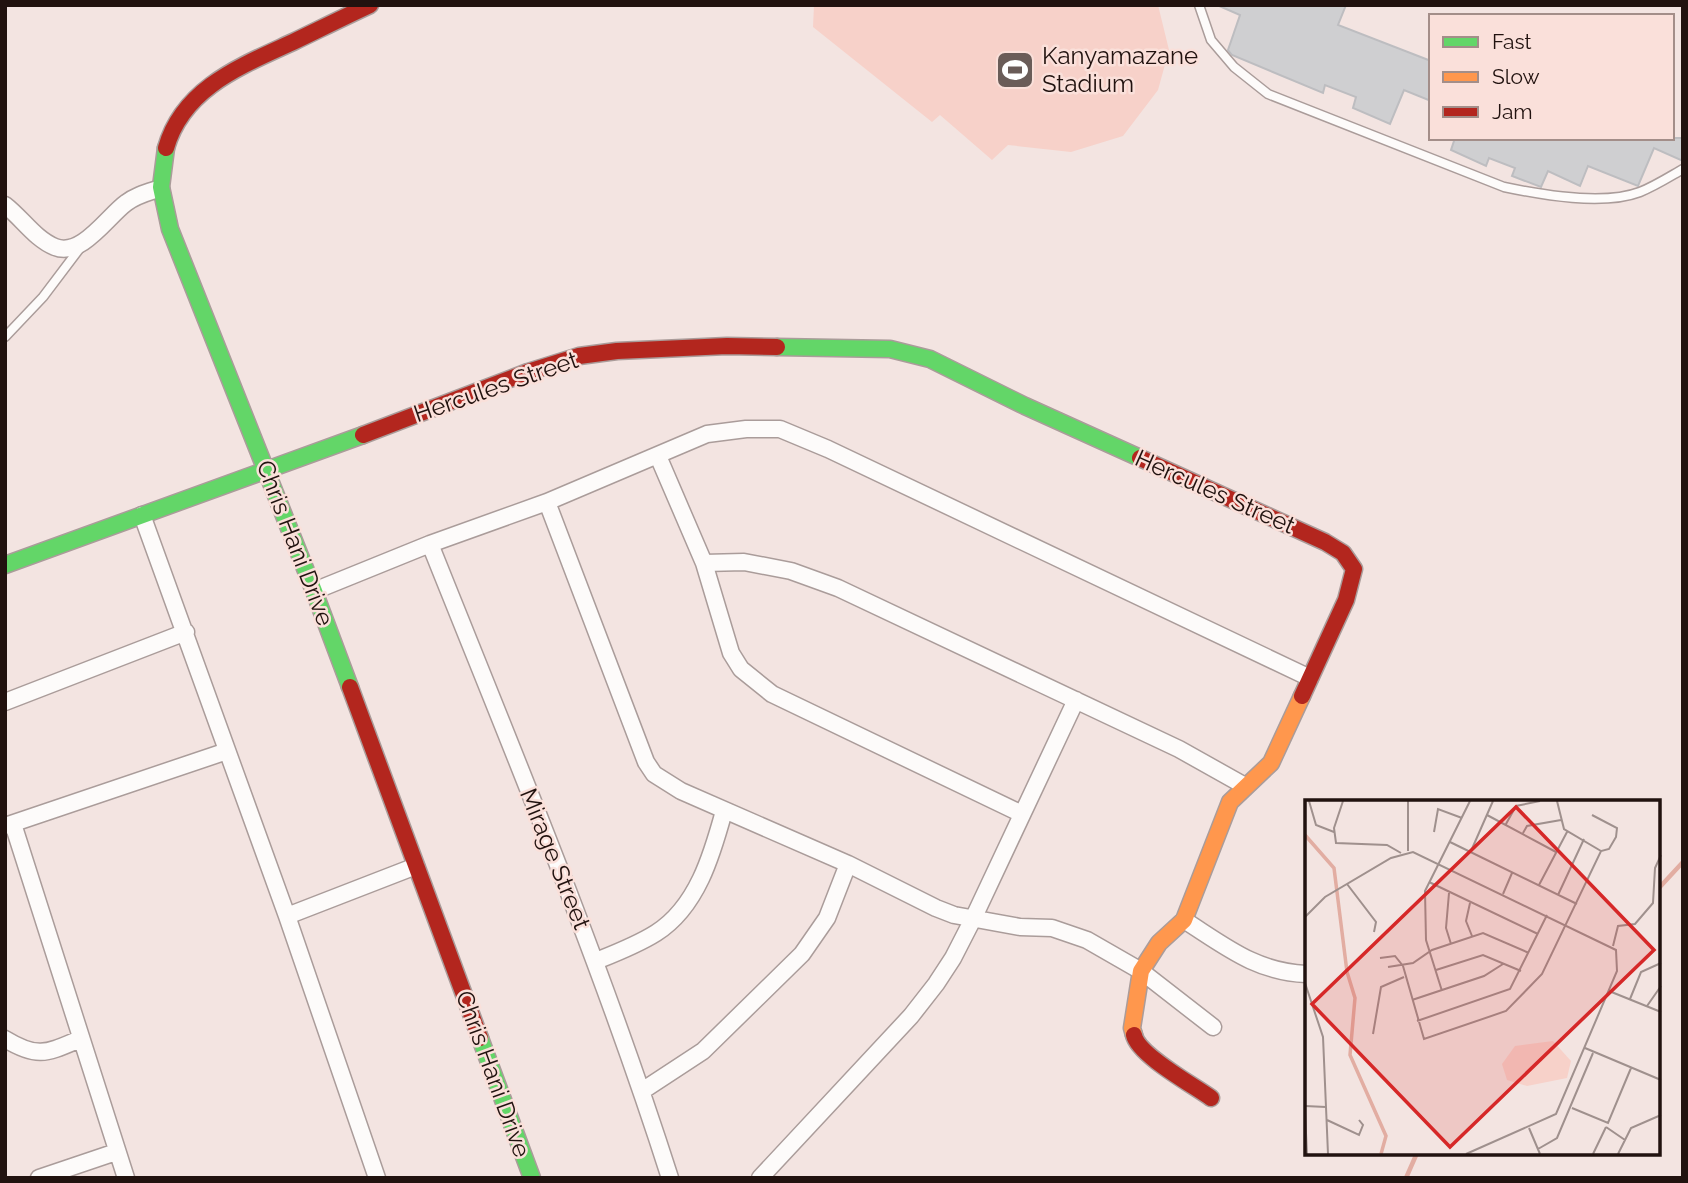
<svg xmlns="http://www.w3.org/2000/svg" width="1688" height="1183" viewBox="0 0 1688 1183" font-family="Raleway,sans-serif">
<rect width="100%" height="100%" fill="#f3e4e1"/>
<path fill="#f7d1c9" d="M 814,5 L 1158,5 L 1169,50 L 1158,90 L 1123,136 L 1071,152 L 1008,145 L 992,160 L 940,115 L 932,122 L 813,27 Z"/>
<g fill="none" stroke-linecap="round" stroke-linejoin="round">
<path stroke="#e2ada2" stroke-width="4.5" d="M 1658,889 L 1683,862
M 1406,1178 L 1417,1153"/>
</g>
<path fill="#cfcfd1" stroke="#bdbdc0" stroke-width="2" d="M 1217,5 L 1346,5 L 1338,25 L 1431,61 L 1431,101 L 1404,90 L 1390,124 L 1353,108 L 1356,97 L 1325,85 L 1323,93 L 1232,55 L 1228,50 L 1240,15 Z
M 1455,138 L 1683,138 L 1683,161 L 1654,148 L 1638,186 L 1588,166 L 1580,186 L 1548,171 L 1541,187 L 1512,176 L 1515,168 L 1489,158 L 1486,166 L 1451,150 Z"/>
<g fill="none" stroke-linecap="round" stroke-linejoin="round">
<defs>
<path id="lane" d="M 1199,5 L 1211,40 L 1234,67 L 1268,94 L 1504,187 C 1542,195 1603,206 1640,192 C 1655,186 1669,177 1683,169
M 5,337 L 43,297 L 80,248"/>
<path id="street" d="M 5,205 C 22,218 35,239 55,247 C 81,258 108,216 126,203 C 136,195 149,192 161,188
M 658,456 L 704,563 L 731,653 L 741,669 L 772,694 L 1022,814
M 547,502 L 646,762 L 654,774 L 681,791 L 848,864 L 936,908 L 954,915 L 1020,927 L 1052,928 L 1087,940 L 1141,971 L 1213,1027
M 142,515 L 287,916 L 377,1178
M 430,544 C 514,754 601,962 670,1178
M 704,563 L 744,562 L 791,571 L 838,588 L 1179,749 L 1245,786
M 314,591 L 430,544 L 547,502 L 707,434 L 746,429 L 780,429 L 828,449 L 1310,678
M 5,702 L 186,632
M 13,824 L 126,1178
M 5,826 L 227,751
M 287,916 L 416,866
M 1184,920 C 1225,946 1256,972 1306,974
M 596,961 C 616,953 637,945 656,933 C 697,907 712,855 724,811
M 5,1039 C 38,1059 47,1053 80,1039
M 642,1091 L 703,1051 L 802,954 L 827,918 L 848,864
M 39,1178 L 116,1152
M 760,1178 L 911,1016 L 936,984 L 953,958 L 973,919 L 1076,700"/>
<path id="fast" d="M 166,148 L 161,187 L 170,229 L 314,591 L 350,687
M 777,347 L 890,349 L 930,359 L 1025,406 L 1140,458
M 5,565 L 363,435
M 480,1038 L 532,1178"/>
<path id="slow" d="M 1134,1035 L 1132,1028 L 1141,971 L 1159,943 L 1184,920 L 1230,802 L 1271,763 L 1302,696"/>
<path id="jam" d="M 166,148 C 183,88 241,66 293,42 C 318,30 344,17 370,5
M 363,435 L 528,372 L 579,356 L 617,351 L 727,346 L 777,347
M 1140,458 L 1325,542 L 1343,553 L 1354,569 L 1346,600 L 1302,696
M 350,687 L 480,1038
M 1134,1035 C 1138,1055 1193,1085 1211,1098"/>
</defs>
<use href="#lane" stroke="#aa9c9a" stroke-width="11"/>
<use href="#street" stroke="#aa9c9a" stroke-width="19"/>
<use href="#fast" stroke="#aa9c9a" stroke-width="19"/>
<use href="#slow" stroke="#aa9c9a" stroke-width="19"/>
<use href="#jam" stroke="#aa9c9a" stroke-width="19"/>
<use href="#lane" stroke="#fdfbfa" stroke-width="8"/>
<use href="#street" stroke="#fdfbfa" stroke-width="16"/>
<use href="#fast" stroke="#63d668" stroke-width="16"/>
<use href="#slow" stroke="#ff974d" stroke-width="16"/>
<use href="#jam" stroke="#b3261e" stroke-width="16"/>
</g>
<defs>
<symbol id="stadium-square" viewBox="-11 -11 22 22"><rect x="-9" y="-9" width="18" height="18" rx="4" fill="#6a5c58" stroke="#fae0da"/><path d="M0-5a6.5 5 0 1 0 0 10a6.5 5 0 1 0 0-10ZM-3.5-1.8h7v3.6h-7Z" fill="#fff"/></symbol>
</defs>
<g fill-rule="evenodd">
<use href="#stadium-square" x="993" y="48" width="44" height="44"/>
</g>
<g text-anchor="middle" stroke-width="5" stroke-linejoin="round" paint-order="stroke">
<g font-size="24" fill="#21120f" stroke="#fae0da" text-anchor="start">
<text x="1042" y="64">Kanyamazane<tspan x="1042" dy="28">Stadium</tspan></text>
</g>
<g font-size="24" fill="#21120f" stroke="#fae0da">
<text transform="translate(496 387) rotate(-19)" y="8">Hercules Street</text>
<text transform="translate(1215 492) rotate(24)" y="8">Hercules Street</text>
<text transform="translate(295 543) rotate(69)" y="8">Chris Hani Drive</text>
<text transform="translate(555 859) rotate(68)" y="8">Mirage Street</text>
<text transform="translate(493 1074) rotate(70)" y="8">Chris Hani Drive</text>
</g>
</g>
<g transform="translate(1305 800)">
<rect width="355" height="355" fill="#f3e4e1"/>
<path d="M 248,241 L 266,261 L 262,278 L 222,286 L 202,280 L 197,264 L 210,246 Z" fill="#f7d1c9"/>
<path fill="none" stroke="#e2ada2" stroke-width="3.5" d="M 0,35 L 29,68 L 42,172 L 50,198 L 45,255 L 81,336 L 76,354"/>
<path fill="none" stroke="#9f908d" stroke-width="2" d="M 4,1 L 11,25 L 29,32M 38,1 L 29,28 L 31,43 L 82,45 L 96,53M 103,1 L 103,51M 252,1 L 259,29 L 296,51M 182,15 L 251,52M 201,24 L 211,6 L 235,1M 129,32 L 133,9 L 157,18M 218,33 L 222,26 L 256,20M 145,42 L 272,104M 166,51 L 188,1M 124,82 L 233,134M 42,84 L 71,122 L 69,132M 234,85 L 262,32M 144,93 L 141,128 L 146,144M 198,94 L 207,73M 253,95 L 279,39M 165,103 L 161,121 L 167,136M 0,117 L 20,97 L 86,58 L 108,52 L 311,150 L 312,171 L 251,314 L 161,354M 308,146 L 313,126 L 330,124 L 348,103 L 350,68 L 356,55M 75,158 L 90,156 L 98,166 L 119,239 L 201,211 L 237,174 L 296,51 L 304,49 L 311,37 L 312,28 L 287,15M 83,167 L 108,163 L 127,150 L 178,133 L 224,153M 131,170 L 178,155 L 216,171M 0,183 L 18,237 L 23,354M 137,191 L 121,140 L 120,91 L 165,1M 304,191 L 356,212M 325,199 L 336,172 L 356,163M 107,200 L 179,176 L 198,164M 342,206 L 356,186M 112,221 L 205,189 L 242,115M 68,234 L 76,187 L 99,177M 280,248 L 356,280M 0,306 L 21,307M 267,308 L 303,323 L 326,268M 0,312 L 2,354M 22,320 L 54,335 L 58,325 L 54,320M 301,327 L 320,340M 224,328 L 235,354M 233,349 L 252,338 L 288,253M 288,354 L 301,327M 313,354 L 326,328 L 356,315"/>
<path fill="#d62828" fill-opacity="0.15" stroke="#d62828" stroke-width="3.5" d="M 211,7 L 349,150 L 145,347 L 7,204 Z"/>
<rect width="355" height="355" fill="none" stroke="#21120f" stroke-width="3.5"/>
</g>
<rect width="1688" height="1183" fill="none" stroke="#21120f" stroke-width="14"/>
<rect x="1429" y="14" width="245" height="126" fill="#fae0da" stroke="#a38e89" stroke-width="2"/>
<rect x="1443" y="37" width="35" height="10" fill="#63d668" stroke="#a38e89" stroke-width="2"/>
<text x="1492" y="49" font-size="21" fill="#21120f">Fast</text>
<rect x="1443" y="72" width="35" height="10" fill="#ff974d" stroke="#a38e89" stroke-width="2"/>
<text x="1492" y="84" font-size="21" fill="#21120f">Slow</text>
<rect x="1443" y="107" width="35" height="10" fill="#b3261e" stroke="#a38e89" stroke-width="2"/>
<text x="1492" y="119" font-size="21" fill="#21120f">Jam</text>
</svg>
